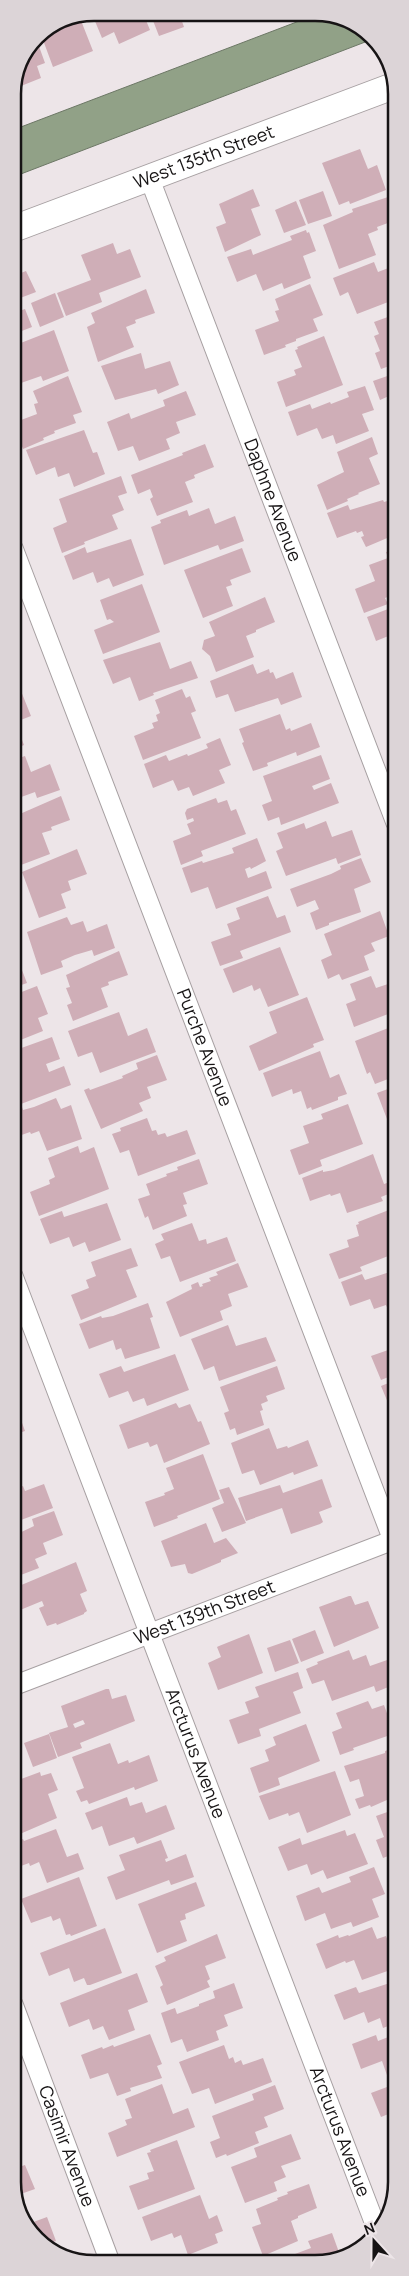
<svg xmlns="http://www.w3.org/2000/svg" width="409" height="2276" viewBox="0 0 409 2276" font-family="Manrope,sans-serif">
<rect width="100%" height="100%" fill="#ede5e8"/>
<path fill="#91a187" stroke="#6c7765" d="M 315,15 L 335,15 L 373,39 L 13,177 L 13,130 Z"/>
<path fill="#cfaeb7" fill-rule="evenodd" d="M 95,12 L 143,13 L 150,30 L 119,44 L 114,32 L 102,38 L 92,14 Z
M 150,13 L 179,13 L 184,27 L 159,36 Z
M 80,18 L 93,51 L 53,67 L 43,40 L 48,38 L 46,33 Z
M 36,38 L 45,63 L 37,66 L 41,78 L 16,88 L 15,85 Z
M 360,149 L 368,169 L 377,165 L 386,190 L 350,204 L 349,201 L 339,205 L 322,163 Z
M 253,189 L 260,206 L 251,209 L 261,235 L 225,252 L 216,227 L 226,223 L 219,204 Z
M 323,191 L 332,216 L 308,224 L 299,200 Z
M 388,197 L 396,220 L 377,227 L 378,230 L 368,234 L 376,255 L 339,269 L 323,225 L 353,212 L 352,209 Z
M 296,201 L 306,225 L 284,233 L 275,210 Z
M 306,230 L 307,233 L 309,232 L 316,251 L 303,256 L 311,278 L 284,289 L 282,283 L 263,291 L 256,274 L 237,282 L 227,257 L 251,249 L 253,255 L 292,240 L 290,236 Z
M 113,243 L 117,254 L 130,249 L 141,277 L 99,293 L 102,302 L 66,316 L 57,293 L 91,280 L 81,255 Z
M 374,262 L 378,272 L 391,267 L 396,279 L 396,299 L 357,314 L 348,292 L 340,296 L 333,278 Z
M 26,271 L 36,292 L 15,300 L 19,311 L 25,309 L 32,327 L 14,334 L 13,333 L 13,276 Z
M 310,284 L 323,315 L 313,319 L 318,331 L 296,339 L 296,341 L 285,345 L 286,347 L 264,355 L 255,330 L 279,321 L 275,311 L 279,310 L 275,299 Z
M 146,289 L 155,313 L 135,320 L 136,323 L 126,327 L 134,347 L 98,362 L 87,327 L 95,323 L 91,313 Z
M 55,293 L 64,317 L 40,327 L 31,303 Z
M 396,314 L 396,362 L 395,364 L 381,369 L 375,353 L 380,351 L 374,336 L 379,334 L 374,322 Z
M 54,330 L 69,371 L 43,381 L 41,376 L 21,383 L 15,367 L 13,368 L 13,346 Z
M 324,336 L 343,385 L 286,407 L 277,382 L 296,375 L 294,370 L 302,367 L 295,350 L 298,349 L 297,347 Z
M 141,353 L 145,369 L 170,361 L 179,385 L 158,394 L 156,389 L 115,400 L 101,366 Z
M 396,373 L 396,414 L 389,396 L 380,400 L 373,381 Z
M 68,376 L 82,412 L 73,415 L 76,423 L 54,431 L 55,433 L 43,438 L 44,440 L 23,449 L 13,423 L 37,414 L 34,404 L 38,403 L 33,391 Z
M 365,386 L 374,410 L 362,414 L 369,431 L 336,444 L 333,435 L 322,439 L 317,428 L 297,436 L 288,412 L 310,404 L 312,409 L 330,402 L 331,404 L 349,397 L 347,392 Z
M 186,391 L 196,415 L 176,422 L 180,433 L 166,439 L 170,449 L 139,461 L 133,446 L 118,451 L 107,422 L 129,413 L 131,419 L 165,406 L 163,400 Z
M 84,430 L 93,453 L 97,452 L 105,474 L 74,487 L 69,473 L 58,477 L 55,467 L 36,475 L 26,450 Z
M 372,437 L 378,454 L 369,458 L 380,484 L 358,493 L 359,494 L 347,499 L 348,501 L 327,510 L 317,485 L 344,472 L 337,452 Z
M 205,444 L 214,467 L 194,475 L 195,478 L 185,482 L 193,502 L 157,516 L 150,499 L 153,497 L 150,489 L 138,494 L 131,475 L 183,455 L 182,453 Z
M 121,476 L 127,493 L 118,496 L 124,510 L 112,515 L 118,529 L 84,542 L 85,544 L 62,553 L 53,528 L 67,522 L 59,499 Z
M 394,499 L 396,504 L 396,537 L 393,539 L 392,536 L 366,547 L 361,537 L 364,536 L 362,531 L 357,533 L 356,531 L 337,538 L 327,513 L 348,505 L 350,510 L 383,500 L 384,502 Z
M 209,508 L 215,524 L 235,516 L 244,541 L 220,550 L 218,545 L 164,565 L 151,527 L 161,523 L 160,520 L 187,510 L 189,516 Z
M 131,539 L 144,575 L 113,587 L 109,578 L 97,583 L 93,572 L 73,580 L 64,556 L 85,547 L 87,553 Z
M 242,548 L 251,572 L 230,580 L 232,585 L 226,587 L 233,606 L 203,618 L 184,570 Z
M 396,549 L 396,594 L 385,598 L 388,604 L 364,613 L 355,589 L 375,581 L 369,565 L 388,558 L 386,552 Z
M 142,584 L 160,632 L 103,654 L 94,630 L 114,622 L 110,619 L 107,620 L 100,600 Z
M 265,597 L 275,622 L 256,630 L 256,632 L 246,636 L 254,657 L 216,672 L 210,656 L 202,649 L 204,640 L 215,636 L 209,622 Z
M 396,606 L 396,633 L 376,641 L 367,617 Z
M 160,642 L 170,669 L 191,661 L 198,678 L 153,693 L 154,695 L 139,701 L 130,677 L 113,684 L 103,660 Z
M 253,664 L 257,674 L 269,669 L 270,673 L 273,672 L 276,679 L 293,672 L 302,697 L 281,705 L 278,698 L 235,712 L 228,694 L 216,698 L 210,681 Z
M 13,668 L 20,686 L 13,689 Z
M 182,689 L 186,698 L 190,696 L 196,711 L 191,713 L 201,738 L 143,760 L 134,736 L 154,728 L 152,723 L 158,721 L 156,715 L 160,713 L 155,700 Z
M 21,691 L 31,716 L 13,723 L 13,694 Z
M 280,714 L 286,730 L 290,728 L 291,731 L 311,723 L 320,747 L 297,756 L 296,752 L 267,763 L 268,766 L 253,771 L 242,743 L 244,742 L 239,729 Z
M 16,724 L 24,745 L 13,750 L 13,725 Z
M 220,738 L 231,765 L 219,770 L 225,783 L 193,796 L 189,787 L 178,791 L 173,780 L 153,788 L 144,764 L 166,755 L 169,761 L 187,754 L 188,756 L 208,748 L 206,744 Z
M 321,755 L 330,779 L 312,786 L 314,790 L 331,783 L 339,803 L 281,825 L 279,817 L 268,821 L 262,805 L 272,801 L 263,776 Z
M 25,756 L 31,772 L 50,764 L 60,790 L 37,798 L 35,792 L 13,800 L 13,760 Z
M 61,796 L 70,820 L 51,827 L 52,830 L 42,833 L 50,854 L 13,868 L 13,817 Z
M 216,798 L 218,803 L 227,800 L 231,811 L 236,809 L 246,834 L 201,851 L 203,856 L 181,865 L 173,841 L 191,834 L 187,824 L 194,821 L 193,818 L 187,820 L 185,813 L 187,809 Z
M 326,821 L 332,837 L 352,830 L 361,855 L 338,864 L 336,858 L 286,876 L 276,851 L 283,848 L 277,833 L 304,823 L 306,829 Z
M 257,838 L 266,861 L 251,869 L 250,867 L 245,869 L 248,878 L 266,871 L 272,888 L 216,909 L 208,887 L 191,893 L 182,868 L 202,861 L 203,863 L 234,853 L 232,848 Z
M 77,849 L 87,874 L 68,881 L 71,890 L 61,894 L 66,908 L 39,918 L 22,872 Z
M 361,858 L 371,882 L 354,889 L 361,912 L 329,923 L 329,925 L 316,930 L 310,913 L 319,909 L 315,900 L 297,907 L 290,889 L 331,874 L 341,869 L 340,866 Z
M 268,896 L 277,918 L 285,915 L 291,932 L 240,951 L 243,958 L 220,966 L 211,942 L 231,935 L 227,924 L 240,919 L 236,908 Z
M 380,911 L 389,936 L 371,943 L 375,951 L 364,956 L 369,970 L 342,980 L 339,974 L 328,979 L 321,960 L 332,955 L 324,934 Z
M 67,917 L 71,925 L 83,921 L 87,932 L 107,924 L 115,948 L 94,956 L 92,950 L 75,955 L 61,961 L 63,967 L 41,975 L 27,932 Z
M 280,947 L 299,995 L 268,1007 L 260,988 L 254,991 L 252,985 L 233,993 L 223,969 Z
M 119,951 L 128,975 L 108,982 L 109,985 L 101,988 L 108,1007 L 73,1021 L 67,1005 L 72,1003 L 66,988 L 70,987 L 66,975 Z
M 20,965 L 27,983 L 13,988 L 13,968 Z
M 371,976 L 376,988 L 388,984 L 391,990 L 396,988 L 396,1011 L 354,1027 L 346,1004 L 356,1000 L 350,984 Z
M 37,986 L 48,1014 L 38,1018 L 43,1031 L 13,1043 L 13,1001 L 21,998 L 19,993 Z
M 307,997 L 324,1040 L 313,1044 L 314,1047 L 259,1071 L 249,1046 L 277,1033 L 269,1012 Z
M 119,1012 L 128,1036 L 147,1028 L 156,1052 L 100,1073 L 92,1052 L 78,1057 L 68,1031 Z
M 396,1025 L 396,1076 L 375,1084 L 370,1072 L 367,1074 L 355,1041 Z
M 52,1037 L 60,1059 L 46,1064 L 49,1072 L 64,1066 L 71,1085 L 13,1107 L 13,1074 L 16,1072 L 13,1065 L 13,1051 Z
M 320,1051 L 330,1078 L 339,1074 L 347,1094 L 338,1097 L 338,1100 L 312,1110 L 311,1107 L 307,1109 L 301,1091 L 293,1094 L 292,1089 L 272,1097 L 263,1073 Z
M 157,1055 L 167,1080 L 147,1087 L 151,1098 L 139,1103 L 143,1111 L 101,1129 L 84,1090 L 89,1088 L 90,1090 L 123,1078 L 122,1076 L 138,1069 L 136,1063 Z
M 396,1086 L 396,1130 L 392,1132 L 377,1093 Z
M 56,1098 L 61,1109 L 71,1105 L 82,1139 L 47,1151 L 39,1131 L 31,1134 L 30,1132 L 13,1138 L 13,1110 L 22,1107 L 23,1110 L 34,1107 Z
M 348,1104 L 363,1144 L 320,1160 L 322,1166 L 299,1175 L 290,1150 L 309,1143 L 303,1126 L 323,1119 L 321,1114 Z
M 147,1118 L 152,1131 L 156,1130 L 158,1135 L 165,1133 L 167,1137 L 187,1130 L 196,1154 L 138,1176 L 129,1150 L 120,1153 L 112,1134 L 121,1131 L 120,1128 Z
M 78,1146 L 80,1153 L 94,1147 L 109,1189 L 39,1216 L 30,1192 L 50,1184 L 49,1180 L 55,1177 L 48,1158 Z
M 373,1154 L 384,1184 L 387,1183 L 391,1193 L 381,1197 L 383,1201 L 347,1213 L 340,1193 L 331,1196 L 330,1194 L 310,1201 L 302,1178 L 323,1170 L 323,1172 L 334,1170 Z
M 199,1159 L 208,1184 L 183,1193 L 187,1204 L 183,1205 L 187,1216 L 153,1230 L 148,1216 L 145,1218 L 138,1199 L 150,1195 L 146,1184 L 167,1176 L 166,1174 L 178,1170 L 177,1167 Z
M 107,1203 L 121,1240 L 89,1252 L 85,1242 L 73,1247 L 69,1237 L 50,1244 L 40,1219 L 62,1211 L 64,1217 Z
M 394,1208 L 396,1213 L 396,1253 L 360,1267 L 362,1271 L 339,1279 L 329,1254 L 349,1247 L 347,1240 L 359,1236 L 356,1225 L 359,1224 L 358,1222 Z
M 192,1223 L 199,1241 L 206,1239 L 207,1244 L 227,1237 L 236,1261 L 180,1282 L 170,1256 L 161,1259 L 155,1244 L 164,1240 L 161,1234 Z
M 131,1248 L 138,1266 L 126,1270 L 137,1297 L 81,1320 L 71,1295 L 89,1288 L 86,1280 L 96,1276 L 91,1262 Z
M 238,1263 L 248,1287 L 228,1294 L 232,1306 L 220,1311 L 223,1320 L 180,1337 L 166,1302 L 192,1289 L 191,1285 L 198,1282 L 200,1287 L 203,1286 L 202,1284 L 211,1281 L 209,1278 L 218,1275 L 216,1272 Z
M 396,1270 L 396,1311 L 390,1314 L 386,1305 L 374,1309 L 370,1299 L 350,1306 L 341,1282 L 362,1274 L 365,1280 Z
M 148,1303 L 153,1317 L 150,1318 L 160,1348 L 125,1359 L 121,1348 L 116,1350 L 113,1340 L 89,1349 L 79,1324 L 101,1316 L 102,1318 L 113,1316 Z
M 396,1319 L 396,1341 L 390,1324 Z
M 228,1325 L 236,1346 L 266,1337 L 276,1361 L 219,1381 L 214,1366 L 204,1370 L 191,1339 Z
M 396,1341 L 396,1374 L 381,1380 L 371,1356 L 391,1349 L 389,1344 Z
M 175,1354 L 189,1390 L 147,1406 L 144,1398 L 133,1402 L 128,1391 L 109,1398 L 99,1374 L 121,1366 L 124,1372 Z
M 277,1366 L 285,1389 L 266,1396 L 268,1401 L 261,1404 L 263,1410 L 260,1411 L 264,1425 L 237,1435 L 235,1428 L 230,1430 L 224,1413 L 229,1411 L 220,1387 Z
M 396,1380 L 396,1408 L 391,1410 L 381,1386 Z
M 176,1403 L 179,1408 L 190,1404 L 198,1422 L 201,1421 L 210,1444 L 164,1463 L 157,1444 L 150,1447 L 148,1442 L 128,1449 L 119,1425 Z
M 16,1406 L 25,1431 L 13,1435 L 13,1407 Z
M 269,1428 L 277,1449 L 287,1446 L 288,1448 L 308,1440 L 318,1466 L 294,1475 L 293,1472 L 260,1485 L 254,1470 L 242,1474 L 231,1443 Z
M 203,1454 L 220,1499 L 177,1516 L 178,1518 L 154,1527 L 145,1502 L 165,1495 L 164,1493 L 174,1489 L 166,1468 Z
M 322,1479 L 332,1507 L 319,1512 L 323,1522 L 320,1524 L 291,1534 L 282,1508 L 246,1521 L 238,1498 L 280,1485 L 283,1493 Z
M 13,1481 L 16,1489 L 23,1486 L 25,1491 L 44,1484 L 53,1508 L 13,1523 Z
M 229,1487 L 246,1523 L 222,1532 L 212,1508 L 224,1503 L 219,1490 Z
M 54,1511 L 63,1535 L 43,1543 L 47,1554 L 35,1559 L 39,1568 L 13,1578 L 13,1536 L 34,1526 L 32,1519 Z
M 206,1523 L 214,1543 L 226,1538 L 238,1553 L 221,1560 L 221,1562 L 192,1574 L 188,1573 L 185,1564 L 171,1567 L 161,1541 Z
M 76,1562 L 87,1591 L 80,1594 L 87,1611 L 84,1613 L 84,1614 L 57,1625 L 56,1623 L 47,1626 L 39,1608 L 44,1606 L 42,1601 L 13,1613 L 13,1585 L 18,1583 L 19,1586 Z
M 349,1596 L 351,1596 L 355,1605 L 368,1601 L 379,1628 L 334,1647 L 319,1607 Z
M 315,1630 L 324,1653 L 301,1662 L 292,1639 Z
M 249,1634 L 263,1673 L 218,1690 L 208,1663 L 221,1657 L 217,1647 L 219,1646 Z
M 290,1640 L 299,1663 L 275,1672 L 267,1648 Z
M 349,1650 L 353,1660 L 366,1655 L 370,1666 L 390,1659 L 396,1676 L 396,1684 L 376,1692 L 374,1686 L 332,1701 L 324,1680 L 312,1684 L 306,1669 L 318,1664 L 317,1662 Z
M 298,1672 L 303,1688 L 293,1692 L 301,1713 L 259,1729 L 261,1736 L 238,1744 L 229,1720 L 249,1713 L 245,1702 L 259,1697 L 255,1687 Z
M 106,1689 L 109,1689 L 112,1699 L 126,1695 L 135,1721 L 80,1743 L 82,1748 L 58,1757 L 49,1733 L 68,1727 L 61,1706 ZM 83,1720 L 85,1724 L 75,1728 L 73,1724 Z
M 368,1701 L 372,1709 L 384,1705 L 388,1716 L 396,1713 L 396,1743 L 393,1734 L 353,1748 L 354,1750 L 340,1755 L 332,1732 L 342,1728 L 336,1713 Z
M 306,1724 L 320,1761 L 278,1778 L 280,1785 L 259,1793 L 250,1768 L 269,1761 L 265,1750 L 276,1745 L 273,1737 Z
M 49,1734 L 57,1758 L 33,1767 L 24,1743 Z
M 110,1743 L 118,1764 L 128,1760 L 129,1763 L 149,1755 L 158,1781 L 135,1790 L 134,1787 L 89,1804 L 87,1800 L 81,1802 L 76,1791 L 84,1788 L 72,1757 Z
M 13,1746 L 21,1766 L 13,1769 Z
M 396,1747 L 396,1796 L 371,1807 L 370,1805 L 359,1809 L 355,1799 L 364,1796 L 359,1779 L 350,1782 L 344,1766 L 385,1753 L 385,1751 Z
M 335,1771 L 351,1815 L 307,1833 L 299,1812 L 289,1816 L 288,1813 L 269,1820 L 259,1796 Z
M 40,1772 L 41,1776 L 51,1773 L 58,1790 L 48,1794 L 57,1818 L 13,1837 L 13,1798 L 16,1797 L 13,1782 Z
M 127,1797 L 130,1806 L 142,1802 L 146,1813 L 166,1805 L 175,1829 L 137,1844 L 134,1837 L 109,1846 L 102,1826 L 92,1830 L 85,1813 Z
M 396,1809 L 396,1853 L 383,1858 L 376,1840 L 384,1837 L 376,1816 Z
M 56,1829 L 67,1857 L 78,1853 L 84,1869 L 47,1883 L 39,1862 L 30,1866 L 29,1863 L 13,1869 L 13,1842 L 23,1839 L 24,1841 Z
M 345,1830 L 347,1836 L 355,1833 L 368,1864 L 327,1879 L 323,1870 L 311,1875 L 307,1864 L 288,1871 L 278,1847 L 300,1838 L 302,1845 Z
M 161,1840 L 168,1858 L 165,1859 L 166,1862 L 186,1854 L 194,1877 L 171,1885 L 169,1880 L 116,1900 L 107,1877 L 125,1870 L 119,1855 Z
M 374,1867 L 385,1894 L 372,1899 L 379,1917 L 353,1927 L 351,1922 L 331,1929 L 325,1913 L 305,1921 L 296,1896 L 319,1887 L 322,1893 L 351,1882 L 349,1877 Z
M 79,1877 L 97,1926 L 71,1936 L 70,1934 L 66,1935 L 60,1918 L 53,1921 L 51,1916 L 31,1923 L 21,1899 Z
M 196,1882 L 205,1906 L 185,1914 L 186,1919 L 180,1921 L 187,1941 L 157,1953 L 138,1904 Z
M 372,1927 L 377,1939 L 386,1936 L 396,1963 L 396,1968 L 362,1980 L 354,1960 L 346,1963 L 345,1961 L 326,1969 L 316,1944 L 338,1935 L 339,1938 L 348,1935 L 349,1936 Z
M 105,1928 L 122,1973 L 90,1985 L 87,1985 L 84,1978 L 74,1982 L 69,1968 L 49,1976 L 40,1953 Z
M 217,1934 L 226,1958 L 205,1966 L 210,1979 L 207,1981 L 210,1987 L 167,2005 L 160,1987 L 163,1985 L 155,1966 L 166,1961 L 164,1957 Z
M 137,1973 L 148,2002 L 128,2010 L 135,2030 L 109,2040 L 103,2026 L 93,2030 L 89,2019 L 69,2027 L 60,2003 Z
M 396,1981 L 396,2023 L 383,2028 L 380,2018 L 368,2023 L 364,2012 L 344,2020 L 334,1995 L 356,1987 L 359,1993 Z
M 234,1983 L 243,2008 L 224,2015 L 228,2026 L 216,2031 L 219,2040 L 187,2052 L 182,2039 L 171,2043 L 161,2013 L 175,2008 L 177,2014 L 199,2006 L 199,2004 L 215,1998 L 213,1991 Z
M 150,2034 L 162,2064 L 157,2066 L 162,2078 L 130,2088 L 131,2091 L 117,2096 L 108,2073 L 90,2079 L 81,2055 L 102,2047 L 103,2049 L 113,2045 L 114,2047 Z
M 396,2034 L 396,2074 L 388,2078 L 382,2061 L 361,2069 L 352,2044 L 376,2035 L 378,2041 Z
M 224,2045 L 229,2059 L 233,2057 L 235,2063 L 241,2060 L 243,2065 L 263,2058 L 272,2082 L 215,2104 L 209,2088 L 192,2094 L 179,2062 Z
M 162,2084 L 173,2114 L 188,2108 L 195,2127 L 117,2157 L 108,2133 L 127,2125 L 125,2120 L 132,2118 L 125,2099 Z
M 395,2084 L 396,2086 L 396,2111 L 381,2117 L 371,2093 Z
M 275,2085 L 284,2109 L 264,2117 L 268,2127 L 255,2132 L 259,2143 L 227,2156 L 226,2154 L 216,2158 L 210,2142 L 220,2138 L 212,2116 L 254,2100 L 252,2094 Z
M 291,2134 L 301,2159 L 281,2166 L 286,2177 L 274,2182 L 277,2191 L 245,2203 L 231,2167 L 257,2157 L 254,2148 Z
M 177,2140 L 195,2189 L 138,2210 L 129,2186 L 149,2179 L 147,2173 L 154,2171 L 147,2153 L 151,2152 L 150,2150 Z
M 396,2141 L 396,2160 L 390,2143 Z
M 25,2165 L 35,2189 L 15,2196 L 13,2192 L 13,2169 Z
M 309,2184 L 317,2208 L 298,2216 L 298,2218 L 291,2221 L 298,2241 L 263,2256 L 252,2227 L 261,2224 L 256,2209 L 278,2200 L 277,2198 L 288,2194 L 287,2192 Z
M 200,2195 L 209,2219 L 217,2215 L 223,2231 L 215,2234 L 218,2243 L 188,2255 L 181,2235 L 174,2238 L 172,2233 L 151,2241 L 142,2217 Z
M 47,2217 L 56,2241 L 48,2244 L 33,2236 L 28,2224 Z
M 332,2233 L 340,2255 L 325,2263 L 271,2263 L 311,2248 L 308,2241 Z"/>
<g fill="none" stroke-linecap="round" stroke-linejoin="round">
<defs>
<g id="street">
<path id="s1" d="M 149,177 L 396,823"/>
<path id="s2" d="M 13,548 L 396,1548"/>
<path id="s3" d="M 13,1276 L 378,2232"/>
<path id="s4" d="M 13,1686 L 396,1539"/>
<path id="s5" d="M 13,2004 L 110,2262"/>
</g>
<g id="secondary">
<path id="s6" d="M 13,229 L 396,85"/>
</g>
</defs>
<use href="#street" stroke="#a7a0a2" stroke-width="21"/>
<use href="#secondary" stroke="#a7a0a2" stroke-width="28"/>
<use href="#street" stroke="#fff" stroke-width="19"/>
<use href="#secondary" stroke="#fff" stroke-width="26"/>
</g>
<g text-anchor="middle" stroke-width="5" stroke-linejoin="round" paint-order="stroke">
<g font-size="18" fill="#171415" stroke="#ede5e8">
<text dy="6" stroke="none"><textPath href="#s6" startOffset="204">West 135th Street</textPath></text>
<text dy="6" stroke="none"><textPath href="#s1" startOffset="346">Daphne Avenue</textPath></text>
<text dy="6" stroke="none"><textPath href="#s2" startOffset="535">Purche Avenue</textPath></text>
<text dy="6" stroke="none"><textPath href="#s4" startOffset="205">West 139th Street</textPath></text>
<text dy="6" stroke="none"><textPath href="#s3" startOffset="511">Arcturus Avenue</textPath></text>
<text dy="6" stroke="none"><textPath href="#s3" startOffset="916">Arcturus Avenue</textPath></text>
<text dy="6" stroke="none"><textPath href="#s5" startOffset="152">Casimir Avenue</textPath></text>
</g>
</g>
<path d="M0 0H409V2276H0ZM94 21H315A73 73 0 0 1 388 94V2182A73 73 0 0 1 315 2255H94A73 73 0 0 1 21 2182V94A73 73 0 0 1 94 21Z" fill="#dcd4d7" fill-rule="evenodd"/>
<path fill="none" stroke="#171415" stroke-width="2.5" d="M94 21H315A73 73 0 0 1 388 94V2182A73 73 0 0 1 315 2255H94A73 73 0 0 1 21 2182V94A73 73 0 0 1 94 21Z"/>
<g transform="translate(374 2241) rotate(339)" stroke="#ede5e8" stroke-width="4" paint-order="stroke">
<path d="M0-4L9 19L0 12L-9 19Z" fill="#171415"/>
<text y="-8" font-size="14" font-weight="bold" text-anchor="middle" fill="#171415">N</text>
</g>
</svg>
